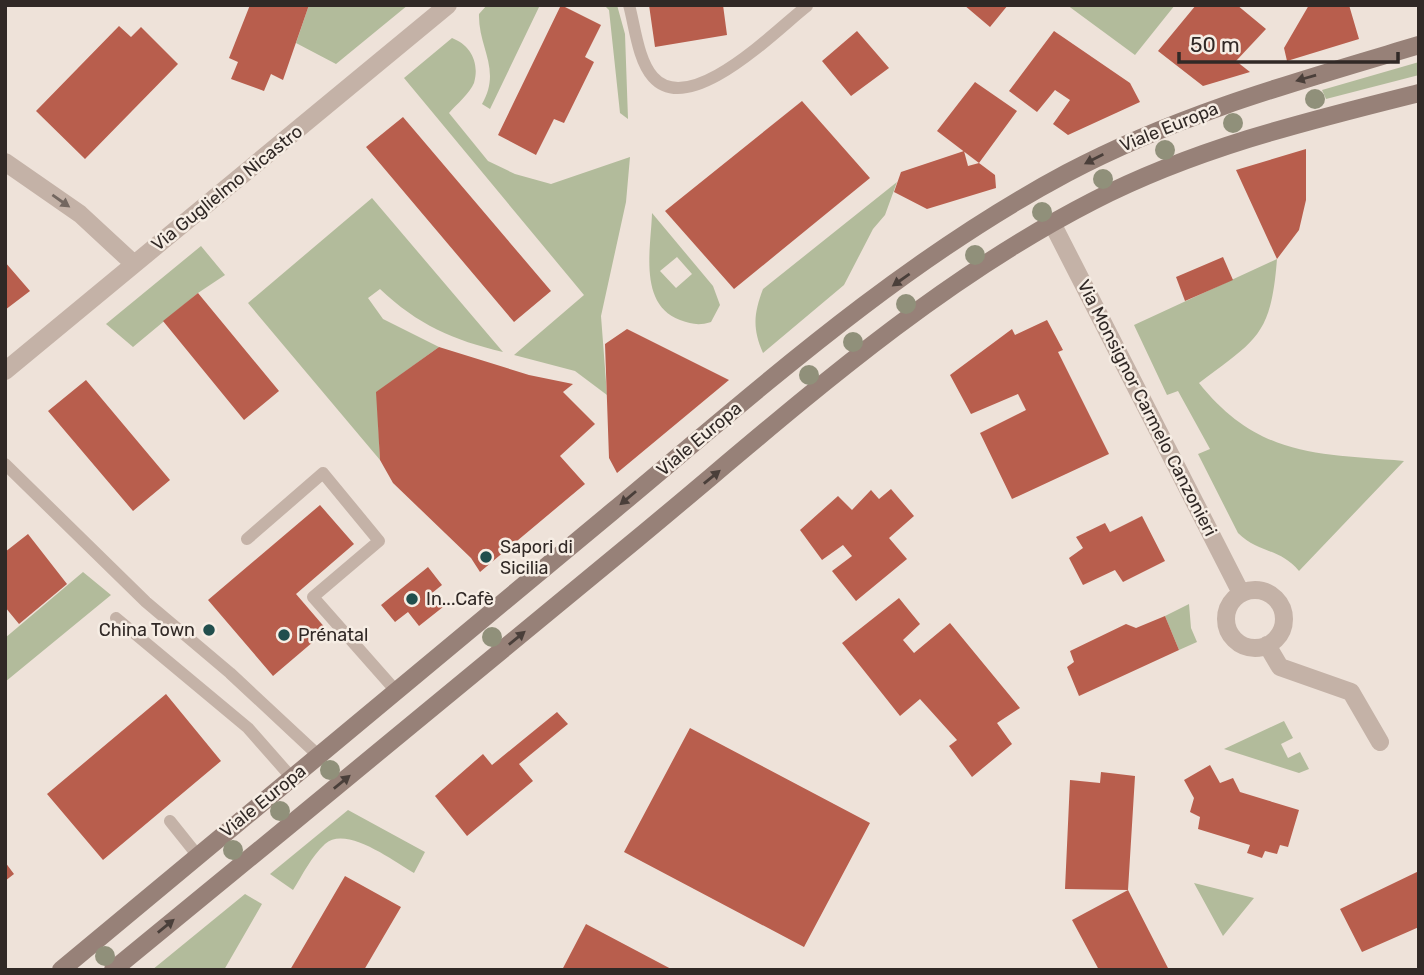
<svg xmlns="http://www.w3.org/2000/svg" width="1424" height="975" viewBox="0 0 1424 975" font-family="Rubik,sans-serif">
<rect width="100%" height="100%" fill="#eee2d9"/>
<path fill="#b2bb9b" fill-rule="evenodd" d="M 309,5 L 408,5 L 336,64 L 296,43 Z
M 487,5 L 540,5 L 490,109 L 482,104 C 502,69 478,48 479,14 Z
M 604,5 L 617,5 L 625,34 L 628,119 L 620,113 L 609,10 Z
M 1067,5 L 1175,5 L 1135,55 Z
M 452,38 C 470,45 480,62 474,83 C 470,93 456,105 449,113 L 488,161 L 515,174 L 551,184 L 630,157 L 626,202 L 601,316 L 607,395 L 575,371 L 514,355 L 584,295 L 404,78 Z
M 1419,62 L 1419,75 L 1326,99 L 1322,90 Z
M 897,182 L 885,215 L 873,229 L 844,285 L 763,353 C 752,328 754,313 763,289 Z
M 372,198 L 503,352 C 453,340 418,325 380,289 L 368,298 L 383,319 L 439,347 L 377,392 L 380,460 L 248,303 Z
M 652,213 L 713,286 L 720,305 L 711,322 C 698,326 692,324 680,320 C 638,304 651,248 652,213 ZM 677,257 L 692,274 L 676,288 L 660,271 Z
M 201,246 L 225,275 L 198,293 L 133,347 L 106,324 Z
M 1277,259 C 1271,336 1257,339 1199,383 C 1258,457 1318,454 1404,461 L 1299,571 C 1280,548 1258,553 1238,533 L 1198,454 L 1210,449 L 1178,391 L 1167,395 L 1134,325 Z
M 83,572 L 111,595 L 5,682 L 5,638 Z
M 1189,604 L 1191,628 L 1197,642 L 1179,650 L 1165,616 Z
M 1284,721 L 1293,738 L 1281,744 L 1288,758 L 1300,752 L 1309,769 L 1299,773 L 1224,749 Z
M 348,810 L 425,852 L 414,873 C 393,861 346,825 325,844 C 311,857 303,874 293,890 L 270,874 Z
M 1194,883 L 1254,898 L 1223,936 Z
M 245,894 L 262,904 L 224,970 L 152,970 Z"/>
<path fill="#b85e4d" d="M 250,5 L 309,5 L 283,80 L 271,74 L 264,91 L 231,79 L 238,62 L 229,58 Z
M 561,5 L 601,25 L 585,57 L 594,62 L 564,123 L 554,119 L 536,155 L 498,135 Z
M 649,5 L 723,5 L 727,35 L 655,47 Z
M 964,5 L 1008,5 L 990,27 Z
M 1196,5 L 1237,5 L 1266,29 L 1236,61 L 1250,72 L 1203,86 L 1158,51 Z
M 1309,5 L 1349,5 L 1359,39 L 1287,61 L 1284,48 Z
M 119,26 L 131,37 L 141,27 L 178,64 L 85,159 L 36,111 Z
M 857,31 L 889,68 L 851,96 L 822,61 Z
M 1054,31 L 1130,83 L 1140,102 L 1068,135 L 1053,124 L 1070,100 L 1055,90 L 1037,112 L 1009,91 Z
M 975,82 L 1017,111 L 979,163 L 937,131 Z
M 802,101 L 870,178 L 734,289 L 665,211 Z
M 403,117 L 551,291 L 514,322 L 366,147 Z
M 1306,149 L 1306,200 L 1299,230 L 1277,259 L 1236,170 Z
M 964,151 L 968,166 L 979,163 L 995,175 L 996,188 L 927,209 L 894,192 L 901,172 Z
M 1223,257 L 1233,280 L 1185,301 L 1176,277 Z
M 5,262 L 30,291 L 5,310 Z
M 198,293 L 279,391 L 244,420 L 163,321 Z
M 1047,320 L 1063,350 L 1058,352 L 1109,454 L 1012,499 L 980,433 L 1026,410 L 1018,394 L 971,414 L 950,375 L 1012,329 L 1015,335 Z
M 627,329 L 729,380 L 617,473 L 609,458 L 605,344 Z
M 439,347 L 529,375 L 573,384 L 563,392 L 595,424 L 560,456 L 585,484 L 480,572 L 471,558 L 393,483 L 380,460 L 376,392 Z
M 86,380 L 170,480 L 133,511 L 48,411 Z
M 891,489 L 914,516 L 889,538 L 907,559 L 856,601 L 832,571 L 852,556 L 843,545 L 822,560 L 800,530 L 838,496 L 852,510 L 871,490 L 879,499 Z
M 320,505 L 354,544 L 296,594 L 327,630 L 273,676 L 208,600 Z
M 1142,516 L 1165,561 L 1123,582 L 1115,570 L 1083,585 L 1069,558 L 1083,548 L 1076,537 L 1105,523 L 1110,532 Z
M 28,534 L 67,584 L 19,624 L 5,607 L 5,552 Z
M 428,567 L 442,585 L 432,593 L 443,607 L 419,626 L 408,612 L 395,622 L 381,605 Z
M 899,598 L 920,624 L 903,640 L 914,653 L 950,623 L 1020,708 L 997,723 L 1012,744 L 972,777 L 949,746 L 957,740 L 920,699 L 900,716 L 842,643 Z
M 1165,616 L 1179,650 L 1079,696 L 1067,667 L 1074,662 L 1070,651 L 1126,624 L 1136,628 Z
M 166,694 L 221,761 L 103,860 L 47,794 Z
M 557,712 L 568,724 L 519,764 L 533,781 L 467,836 L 435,796 L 483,754 L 492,765 Z
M 690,728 L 870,823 L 804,947 L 624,852 Z
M 1210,765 L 1220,783 L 1233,778 L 1240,792 L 1299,810 L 1288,847 L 1280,845 L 1277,854 L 1265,851 L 1262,858 L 1247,853 L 1250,845 L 1198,829 L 1200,817 L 1190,812 L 1194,798 L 1184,780 Z
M 1101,772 L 1135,776 L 1128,890 L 1065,889 L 1070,780 L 1100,783 Z
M 5,862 L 14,874 L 5,881 Z
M 1419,871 L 1419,927 L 1362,952 L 1340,909 Z
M 345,876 L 401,907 L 364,970 L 290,970 Z
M 1128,890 L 1169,970 L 1099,970 L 1072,920 Z
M 586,924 L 673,970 L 562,970 Z"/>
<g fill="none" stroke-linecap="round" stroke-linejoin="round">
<path stroke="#c4b2a7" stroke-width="12" d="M 629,5 C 635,27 638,60 653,77 C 690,119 777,29 807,6
M 5,464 L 146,602 L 230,673 L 319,756
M 247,539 L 323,473 L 379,541 L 313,597 L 396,691
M 116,618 L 248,728 L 292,778
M 170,821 L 198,856"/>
<path stroke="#c4b2a7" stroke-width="18" d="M 5,162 L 80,214 L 134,264
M 1052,223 L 1241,593
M 5,371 L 448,5
M1226 619a29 29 0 1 1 58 0a29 29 0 1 1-58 0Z
M 1267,645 L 1280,667 L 1351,692 L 1380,742"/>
<path stroke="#978178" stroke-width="18" d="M 61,970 C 245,817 429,664 613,511 C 757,391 900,262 1067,173 C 1178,114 1298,81 1419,45
M 113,970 C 288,826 464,683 638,538 C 783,418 925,287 1093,201 C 1196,148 1307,121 1419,93"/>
</g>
<g fill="#90907a">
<circle cx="1315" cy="99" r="10"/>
<circle cx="1233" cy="123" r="10"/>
<circle cx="1165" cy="150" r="10"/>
<circle cx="1103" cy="179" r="10"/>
<circle cx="1042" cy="212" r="10"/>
<circle cx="975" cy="255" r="10"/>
<circle cx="906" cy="304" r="10"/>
<circle cx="853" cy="342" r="10"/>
<circle cx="809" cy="375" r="10"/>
<circle cx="492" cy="637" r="10"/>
<circle cx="330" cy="770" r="10"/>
<circle cx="280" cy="811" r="10"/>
<circle cx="233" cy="850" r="10"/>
<circle cx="105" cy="956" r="10"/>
</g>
<defs><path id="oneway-solid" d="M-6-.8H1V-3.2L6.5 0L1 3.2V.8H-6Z" transform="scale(1.75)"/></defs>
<g fill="#4a3f3a">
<use href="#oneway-solid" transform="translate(1306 78) rotate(164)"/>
<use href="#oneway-solid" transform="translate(1094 159) rotate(153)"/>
<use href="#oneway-solid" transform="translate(901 280) rotate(145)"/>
<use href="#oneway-solid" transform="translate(712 477) rotate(-39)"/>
<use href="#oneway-solid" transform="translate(628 498) rotate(140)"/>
<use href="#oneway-solid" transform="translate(517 638) rotate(-39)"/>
<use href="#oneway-solid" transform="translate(342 782) rotate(-39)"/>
<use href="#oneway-solid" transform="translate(166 926) rotate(-39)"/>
</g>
<use fill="#736760" href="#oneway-solid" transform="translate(61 201) rotate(35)"/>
<g fill="#214e4d" stroke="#f6ede4" stroke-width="2.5">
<circle cx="486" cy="557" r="7"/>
<circle cx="412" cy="599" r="7"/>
<circle cx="209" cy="630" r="7"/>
<circle cx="284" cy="635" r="7"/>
</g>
<g text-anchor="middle" stroke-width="5" stroke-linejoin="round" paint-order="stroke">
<g font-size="18" fill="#312926" stroke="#f6ede4">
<text transform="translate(1169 127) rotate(-22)" y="6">Viale Europa</text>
<text transform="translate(227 188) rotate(-39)" y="6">Via Guglielmo Nicastro</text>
<text transform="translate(1147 408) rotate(63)" y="6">Via Monsignor Carmelo Canzonieri</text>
<text transform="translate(699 439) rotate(-40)" y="6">Viale Europa</text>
<text transform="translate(263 801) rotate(-39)" y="6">Viale Europa</text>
</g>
<g font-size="18" fill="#312926" stroke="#f6ede4" text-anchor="start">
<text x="500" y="553">Sapori di<tspan x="500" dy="21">Sicilia</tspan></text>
<text x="426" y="605">In...Cafè</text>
<text x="195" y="636" text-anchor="end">China Town</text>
<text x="298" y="641">Prénatal</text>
</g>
</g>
<rect width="1424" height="975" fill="none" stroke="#312926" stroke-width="14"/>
<path d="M1179 52v10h219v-10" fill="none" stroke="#312926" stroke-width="3.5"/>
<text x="1190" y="52" font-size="21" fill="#312926" stroke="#f6ede4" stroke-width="5" paint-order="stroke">50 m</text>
</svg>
